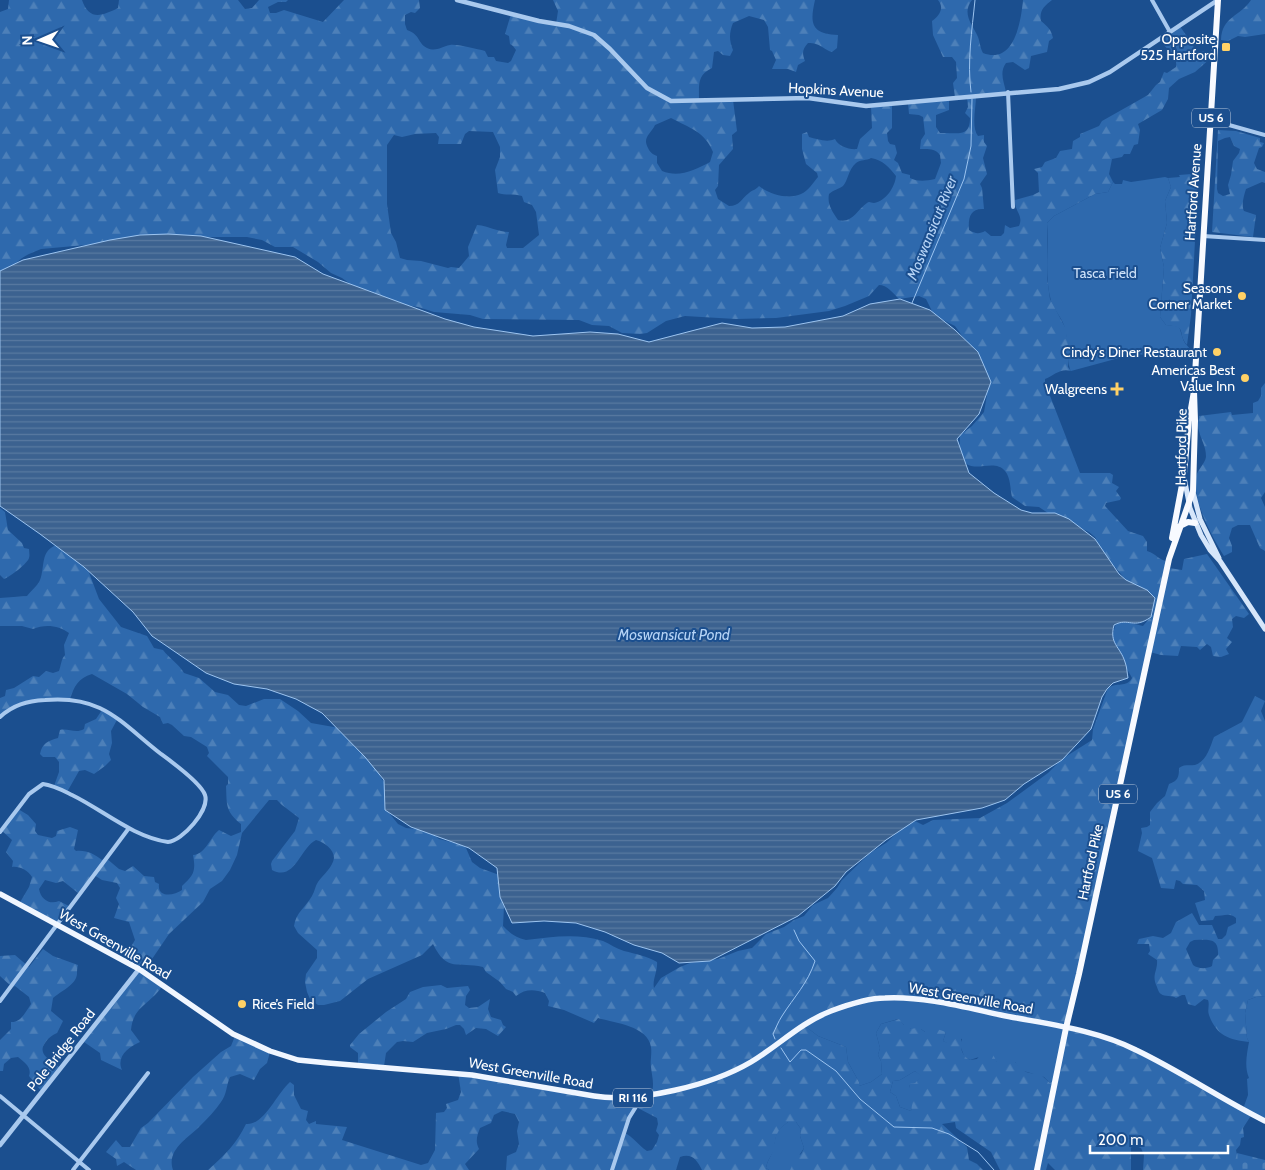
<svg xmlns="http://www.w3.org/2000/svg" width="1265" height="1170" viewBox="0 0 1265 1170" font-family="Cabin,sans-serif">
<defs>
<pattern id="forest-firs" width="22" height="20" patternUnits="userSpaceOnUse" patternTransform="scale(1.25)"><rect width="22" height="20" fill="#2e69ad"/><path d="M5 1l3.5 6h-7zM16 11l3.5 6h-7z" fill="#4d80b9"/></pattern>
<pattern id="cemetery-stones" width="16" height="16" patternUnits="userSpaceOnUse" patternTransform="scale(1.25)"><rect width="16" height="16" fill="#2e69ad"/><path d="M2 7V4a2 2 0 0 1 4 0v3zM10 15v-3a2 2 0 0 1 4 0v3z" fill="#4d80b9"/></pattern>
<pattern id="water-rules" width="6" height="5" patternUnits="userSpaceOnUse" patternTransform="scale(1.25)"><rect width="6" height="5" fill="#3c6290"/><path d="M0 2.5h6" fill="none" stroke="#597aa1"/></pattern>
</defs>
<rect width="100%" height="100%" fill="#1b4f8f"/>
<path fill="#2e69ad" d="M 1165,177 L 1168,178 L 1171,187 L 1165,201 L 1167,223 L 1160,248 L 1164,267 L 1160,317 L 1166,325 C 1183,327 1178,325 1183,339 C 1184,343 1188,346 1190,349 L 1149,357 L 1147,355 L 1134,354 L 1071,371 C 1067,365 1068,338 1065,329 C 1063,318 1054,311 1051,301 C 1044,276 1049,249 1047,223 L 1054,216 L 1095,194 L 1108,192 L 1113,182 L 1115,184 L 1122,184 L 1123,180 L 1131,182 Z
M 1265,996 L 1265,1121 L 1243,1109 L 1248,1095 L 1247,1079 L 1249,1078 C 1244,1067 1247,1053 1249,1042 L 1247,1038 L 1245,1013 L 1248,1000 L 1256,997 Z
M 913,998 L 1067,1029 L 1056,1079 L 1050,1083 L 1044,1077 L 1020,1070 L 1015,1062 L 997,1062 L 985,1055 L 970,1060 L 964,1056 L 960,1045 L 962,1039 L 957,1038 L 950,1045 L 943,1041 L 946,1032 L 925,1032 L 921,1029 L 911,1029 L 904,1025 L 898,1019 L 881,1024 L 876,1033 L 880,1048 L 878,1055 L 881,1061 L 882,1074 L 871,1082 L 859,1086 L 859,1082 L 848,1062 L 846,1047 L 818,1036 L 805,1026 L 808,1023 L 857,1002 Z
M 915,1071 L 922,1076 L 915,1083 L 909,1085 L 914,1099 L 911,1111 L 900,1107 L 896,1096 L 890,1092 L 893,1081 L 900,1080 Z
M 788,1122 L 796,1122 L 801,1129 L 800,1136 L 804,1148 L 790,1170 L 769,1170 L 766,1168 C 768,1158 772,1156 773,1149 C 777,1134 774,1132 788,1122 Z"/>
<path fill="url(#forest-firs)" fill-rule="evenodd" d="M 9,0 L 82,0 C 89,21 102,16 118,8 L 119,0 L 238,0 L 245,9 L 252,8 L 259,0 L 288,0 L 286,2 L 278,2 L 268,7 L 270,13 L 276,13 L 284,10 L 323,22 L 344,0 L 419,0 L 420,8 L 415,13 L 411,12 L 405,15 L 405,24 L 407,30 C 421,35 417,43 427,48 C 436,52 441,47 450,45 C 458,44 476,49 485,51 L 488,57 L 494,57 L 496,61 L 508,63 L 511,61 L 516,50 L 513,46 L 510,44 L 509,36 L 505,34 L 511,14 L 556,24 L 558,11 L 553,0 L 815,0 C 810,22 810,34 838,35 L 837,48 L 832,52 C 822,49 821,43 808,43 C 802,50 802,53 805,61 L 798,65 L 796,72 L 788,69 L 772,69 L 776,60 L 772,51 L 770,50 L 768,27 L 764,20 L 749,16 L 733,23 C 729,33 729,40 733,50 L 730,56 L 723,55 L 718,51 L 714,52 L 712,68 C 697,75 699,85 699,100 L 733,100 L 737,131 L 732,135 L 733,149 L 719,165 L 718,186 L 715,190 L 718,199 L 729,206 C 740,206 741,199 749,193 C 752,190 756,190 759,186 C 769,194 789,200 801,194 C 808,191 813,183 818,177 L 817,173 L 806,164 L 802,149 L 802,134 L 807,132 L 809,137 C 817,139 827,143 835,139 C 838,146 849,150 857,149 L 860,139 L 872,128 L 871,106 L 892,105 L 892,128 L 887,133 L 888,141 L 890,144 L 895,145 L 897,153 L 894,160 L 898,163 L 902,173 L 910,175 L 910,178 C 918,182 926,181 935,179 L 941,163 L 940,155 C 935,148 928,149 920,149 L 921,140 L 925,134 L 923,117 L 919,115 L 909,114 L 908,103 L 949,98 L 949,110 L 936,115 L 936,127 L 940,133 C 955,132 970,139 970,118 L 965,113 L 968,107 L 967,97 L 955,97 L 953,83 L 957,78 L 956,62 L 952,57 L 943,57 L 933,35 L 932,21 C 939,16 945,8 938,0 L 972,0 C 961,14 973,25 978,37 C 980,42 980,48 983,53 C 1014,65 1021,22 1023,0 L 1052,0 C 1044,6 1039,11 1041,21 C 1048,27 1051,29 1053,38 L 1049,41 L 1047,52 L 1031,56 L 1029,68 L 1025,70 L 1013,62 L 1006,63 C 999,73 1004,81 1006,92 L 976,96 C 976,108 971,127 978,136 L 984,135 L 984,142 L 987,146 L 983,158 L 987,174 L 980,184 L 982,188 L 984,209 C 970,208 968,218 969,230 C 975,234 980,234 985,231 L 991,236 L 1001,236 L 1004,233 L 1005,225 L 1010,228 L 1019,226 C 1024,215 1014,211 1015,200 L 1033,195 L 1039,192 L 1038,173 L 1034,169 L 1042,167 L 1045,162 L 1056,158 L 1060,151 L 1072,149 L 1073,141 L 1080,137 L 1080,134 L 1099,126 L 1102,121 L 1148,95 L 1156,85 L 1160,82 L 1164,72 L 1167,73 L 1176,67 C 1178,54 1165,49 1159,39 L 1179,25 L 1186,35 L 1192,40 L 1192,44 L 1197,53 L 1204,51 L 1208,56 L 1212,57 L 1195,72 L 1179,79 L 1169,88 L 1168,99 L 1162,110 L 1138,124 L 1140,130 L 1138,144 L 1134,145 L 1130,154 L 1124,154 L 1122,157 L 1112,159 L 1109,174 L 1113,182 L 1108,192 L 1095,194 L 1054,216 L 1047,223 L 1047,278 L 1050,299 L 1066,329 L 1069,355 L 1068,367 L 1071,371 C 1060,368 1055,375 1045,379 L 1045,383 L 1080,473 L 1110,473 L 1113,475 L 1112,483 L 1119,487 L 1116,491 L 1121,498 L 1120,500 L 1106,503 L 1105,506 L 1128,531 L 1143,536 L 1147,542 L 1147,551 C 1157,554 1158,560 1169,562 L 1169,568 L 1182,570 L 1184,559 L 1207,554 L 1249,614 L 1244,618 L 1236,616 L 1232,619 L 1233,627 L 1227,638 L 1232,642 L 1226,649 L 1229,654 L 1221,657 L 1213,656 L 1211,647 L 1207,644 L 1200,650 L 1197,647 L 1181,646 L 1178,656 L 1161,655 L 1150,652 L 1067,1028 L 1115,1041 L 1252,1114 L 1243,1128 L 1244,1137 L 1241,1138 L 1240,1145 L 1236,1150 L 1237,1155 L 1236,1170 L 1143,1170 L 1144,1155 L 1141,1148 L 1133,1145 L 1131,1148 L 1131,1170 L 1055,1170 L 1048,1163 L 1046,1170 L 1000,1170 L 991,1152 L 956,1128 L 955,1122 L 942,1124 L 967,1147 L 969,1160 L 977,1164 L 983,1170 L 790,1170 L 796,1157 L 801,1154 L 804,1148 L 800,1136 L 801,1129 L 796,1122 L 788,1122 C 776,1131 776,1135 774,1149 C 772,1156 768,1158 766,1168 L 769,1170 L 702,1170 C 697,1160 692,1153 680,1157 L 676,1170 L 506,1170 L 507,1156 L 516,1152 L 519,1144 L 517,1131 L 519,1122 L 515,1114 L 502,1111 L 494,1115 L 491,1123 L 480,1128 C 477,1136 475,1141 479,1149 L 465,1164 L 469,1170 L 208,1170 C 224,1156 237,1143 246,1124 C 264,1126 277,1093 290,1082 L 294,1085 L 294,1095 L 301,1109 L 308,1111 L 306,1120 L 309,1124 L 316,1121 L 316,1124 L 347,1127 L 342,1140 L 421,1165 L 428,1163 L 435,1150 L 436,1113 L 444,1112 L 447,1108 L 446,1104 L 458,1100 L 461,1092 L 458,1073 L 592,1098 L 651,1095 C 655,1085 652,1077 651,1067 C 650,1061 652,1054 651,1047 C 648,1026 615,1023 598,1018 L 594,1023 L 564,1010 L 548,1006 L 549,1001 L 545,993 C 534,989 525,989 516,996 L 513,992 L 506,989 L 500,982 L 486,972 L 483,967 C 458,961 447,973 433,944 L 422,955 L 368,979 L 340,1001 L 324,1005 L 318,1005 L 310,999 L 307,992 L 305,982 L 306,974 L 317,958 L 317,950 L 298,933 L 294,926 C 296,912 306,907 312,896 C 315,891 315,886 318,882 C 323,875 333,867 334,858 C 334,849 324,842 316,840 C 300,848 295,882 272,870 L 271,864 L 272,861 L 295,831 L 299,818 L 282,805 L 277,800 L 269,800 L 242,833 L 237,855 L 230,870 L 222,881 L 210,889 L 203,902 L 169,934 L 152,959 L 145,973 L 163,985 C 151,1004 133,1006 131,1030 L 140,1042 C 128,1047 116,1057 122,1070 L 101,1060 L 100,1053 L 84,1042 L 138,970 L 123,960 L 135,940 L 129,922 L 114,918 L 119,904 L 116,898 L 120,888 L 117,883 L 102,880 L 94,875 L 78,893 L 63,881 L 56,883 L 45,880 L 39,889 C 41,900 50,905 59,901 L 69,906 L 57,925 L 19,904 L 29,887 L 32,877 C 28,870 19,866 12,867 L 13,861 L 6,852 L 12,840 L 1,830 L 18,809 L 28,815 L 36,824 L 35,831 L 38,835 L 52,838 L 56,836 L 57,831 L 70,827 L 78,830 L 74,849 L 76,851 C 87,850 94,854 102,860 L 106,858 L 119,869 L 125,871 L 133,866 L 144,876 L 154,877 L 155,882 L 159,884 C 157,898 174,896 182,890 L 182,886 C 194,875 196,871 193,855 C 206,854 210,837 219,830 L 231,836 L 241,832 L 241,824 C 225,811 227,805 226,786 L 228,784 L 228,777 L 207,756 L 209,753 L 207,747 L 191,737 L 184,736 L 172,725 L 168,723 L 163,724 L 160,717 L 143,707 L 127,694 L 92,674 C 78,678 74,687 70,699 L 23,703 L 0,717 L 0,698 L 5,696 L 6,690 L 14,688 L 33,676 L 39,677 L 46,671 L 53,673 L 59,671 C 61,666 61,659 65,655 L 64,645 L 69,633 C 59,625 44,624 33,629 L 22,626 L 0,626 L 0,598 L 27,596 C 31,591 38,585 40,580 C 45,567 40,550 57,545 L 85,562 L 99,599 L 121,627 L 147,636 L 154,648 L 163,650 C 169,658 179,664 184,673 L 199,678 L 215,692 L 228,695 L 239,705 L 246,706 L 264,699 L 280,699 L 298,711 L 311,723 L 345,729 L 373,753 L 380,776 L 389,790 L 385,808 L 398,824 L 406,828 L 427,830 L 439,839 L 462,845 L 466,848 L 472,862 L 480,868 L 502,876 L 504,906 L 503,926 C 510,933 516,938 526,940 C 552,937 577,933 603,941 C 610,944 617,949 624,951 C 636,954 647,956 657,962 C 658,971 652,980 654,988 L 661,978 L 680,967 L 690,963 L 718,959 L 738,951 L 752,948 L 766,934 L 784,927 L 794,920 L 804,916 L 813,905 L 828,898 L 837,888 L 842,880 L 870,853 L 886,843 L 909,822 L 915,821 L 923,825 L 933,820 L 980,818 L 1007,803 L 1048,773 L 1062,759 L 1092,740 L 1093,729 L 1108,688 C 1116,682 1127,688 1132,678 C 1126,664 1112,652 1113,636 C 1113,631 1116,625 1117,620 L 1143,626 L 1153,614 L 1154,599 L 1132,587 L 1115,567 L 1107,564 L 1095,537 L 1089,532 L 1048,513 L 1039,507 L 1025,506 L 1012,497 C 1010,489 1011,478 1005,471 C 991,453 957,489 960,435 L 972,426 L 984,412 L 987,395 L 987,383 L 968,344 L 955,326 L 941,319 L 933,313 L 926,299 L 919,296 L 899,299 C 893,293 887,285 879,285 L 869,296 L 845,306 L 829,311 L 776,318 L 736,319 L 685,316 L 666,321 L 647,333 L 640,334 L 622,333 L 609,326 L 592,325 L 579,320 L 483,319 L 470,315 L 434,312 L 418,307 L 395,303 L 371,291 L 353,286 L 342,278 L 331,273 L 318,262 L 293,247 L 275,247 L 262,240 L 247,237 L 175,237 L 41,249 C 21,257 18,259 6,276 L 0,277 L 0,12 L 8,9 ZM 671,118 C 690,128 705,132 713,152 L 710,162 C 695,170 679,178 662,171 L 657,163 L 657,156 C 652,154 650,152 648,148 C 642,137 651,134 655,125 ZM 469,131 L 493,132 L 500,147 L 500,157 L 495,170 L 498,193 C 505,196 513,193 522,196 L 524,202 L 532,205 L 536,212 L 539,235 L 523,248 C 519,248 509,248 507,248 L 506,245 L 509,232 C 498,232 489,226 477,225 L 468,247 L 469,256 L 459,268 L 451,267 L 448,268 L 421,261 L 407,260 L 400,258 L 396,242 L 391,233 L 387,204 L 387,145 L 394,135 L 402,137 L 415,134 L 436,133 L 439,137 L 438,144 L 461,144 L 465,134 ZM 871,158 C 883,160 889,167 896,176 C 895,187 886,201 874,203 C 870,203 870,201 867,203 C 857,210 852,224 838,220 C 832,211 827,204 829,194 C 833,190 839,189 843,186 C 848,181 848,170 856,163 C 861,159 866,161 871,158 ZM 887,997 L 971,1009 L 1067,1029 L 1056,1079 L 1050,1083 L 1039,1073 C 1027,1075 1022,1070 1015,1062 L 997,1062 L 992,1053 L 980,1055 L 977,1059 L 970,1060 C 959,1053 962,1048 961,1038 L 957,1037 L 950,1044 L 943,1041 L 946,1032 L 934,1028 L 925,1032 L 921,1029 L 921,1027 L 911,1029 L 907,1025 L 904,1025 L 899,1019 L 881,1024 L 876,1033 L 880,1048 L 878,1055 L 881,1061 L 882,1074 L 871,1082 L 859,1086 L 859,1082 L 848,1062 L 846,1047 L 818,1036 L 805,1026 L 829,1011 ZM 915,1071 L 921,1076 L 915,1083 L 909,1084 L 911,1095 L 913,1099 L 911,1111 L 900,1107 L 896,1096 L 890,1092 L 893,1081 L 900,1080 ZM 636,1107 L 657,1118 L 658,1124 L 656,1131 L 659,1135 L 657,1142 L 652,1150 L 647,1151 C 638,1145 634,1137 623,1132 Z
M 1251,0 L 1265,0 L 1265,34 L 1245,37 L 1238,36 L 1228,41 L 1221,40 C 1222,16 1240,17 1251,0 Z
M 1218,130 L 1236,131 L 1260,138 L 1260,142 L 1264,143 L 1262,147 L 1259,148 L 1254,163 L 1257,169 L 1265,172 L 1265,183 L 1262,182 L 1246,189 C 1244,195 1241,205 1244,211 L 1256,215 L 1253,237 L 1212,232 ZM 1225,138 L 1230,137 L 1234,146 L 1240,149 L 1239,153 L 1233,161 L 1231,175 L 1228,185 L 1230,194 L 1223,196 L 1218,193 L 1217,189 L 1218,141 Z
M 1192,174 L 1198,185 L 1191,315 L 1187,345 C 1176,332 1189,327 1166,325 L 1160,317 L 1164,267 L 1160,248 L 1167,223 L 1165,201 L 1171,187 L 1168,178 L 1180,177 L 1179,175 Z
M 1265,383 L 1265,492 L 1261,498 L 1265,507 L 1265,551 L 1260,548 L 1250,525 L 1238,525 L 1232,528 L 1229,538 L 1232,546 L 1232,552 L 1224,556 C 1212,537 1192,500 1196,477 C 1197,470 1205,464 1206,457 C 1206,446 1201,440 1199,431 C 1197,426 1199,420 1199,416 L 1231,412 L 1232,415 L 1253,413 L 1253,403 L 1258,401 L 1261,396 L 1261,388 Z
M 0,508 L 5,512 L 8,530 L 22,543 L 24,548 L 29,549 C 29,552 30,555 29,558 C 28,563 10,577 4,579 L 0,575 Z
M 1255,696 L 1265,701 L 1261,711 L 1265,721 L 1265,996 L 1256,997 L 1248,1000 L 1245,1013 L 1247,1038 L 1249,1042 C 1229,1040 1216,1035 1209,1015 C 1207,1010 1210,1005 1208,1000 L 1204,999 L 1195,1006 L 1188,1004 L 1185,995 L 1182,995 L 1176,998 C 1172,995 1165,997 1161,994 C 1159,993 1158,990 1157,987 C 1151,975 1158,971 1157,960 L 1148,954 L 1150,951 L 1149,944 L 1137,944 L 1139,939 L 1153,936 L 1163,938 L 1171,933 L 1176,922 L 1192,913 L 1199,925 L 1212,925 L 1218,939 L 1222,939 L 1226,935 L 1228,927 L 1236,923 L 1236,918 C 1230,912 1223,916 1215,916 L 1213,920 L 1201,921 L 1195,903 L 1205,900 L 1204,891 L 1197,885 L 1183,884 L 1180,881 L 1176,880 L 1174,889 L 1161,888 L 1152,858 L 1138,851 L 1142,833 L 1141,828 L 1147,827 L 1150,825 L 1150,812 L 1157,803 L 1165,796 L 1169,784 C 1178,781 1179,777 1179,768 C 1184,764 1189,766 1195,765 C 1207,761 1210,747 1214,737 L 1242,722 ZM 1194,940 C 1208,940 1219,937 1218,955 L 1213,960 L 1212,966 C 1207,969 1198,969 1193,965 L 1186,949 L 1190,942 Z
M 102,710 L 118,718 L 111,731 L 112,743 L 109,754 L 111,760 L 105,766 L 94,774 L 85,770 L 79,771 L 67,792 L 54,786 L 59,772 L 59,762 L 55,757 L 43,757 L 40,754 C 42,743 48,741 58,738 L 60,730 C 68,728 76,734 84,729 L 85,724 L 96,719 Z
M 43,949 L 53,956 L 78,965 C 77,968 77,971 77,974 C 76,985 61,991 53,998 L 51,1011 L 63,1021 L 57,1033 C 52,1035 48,1038 45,1043 C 36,1055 54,1062 62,1069 L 42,1092 L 29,1076 C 32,1067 25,1063 18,1057 L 11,1058 L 4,1064 L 3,1071 L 0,1071 L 0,1040 L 11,1029 L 11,1022 C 21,1023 26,1011 31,1004 L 29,997 L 15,986 L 12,987 L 0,976 L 0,956 L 15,955 L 29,967 Z
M 441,985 L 447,988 L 468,986 L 470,990 L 466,996 L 465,1005 L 469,1008 L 478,1007 L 490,999 L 488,1009 L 491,1017 L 501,1020 L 503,1025 L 506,1027 L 498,1036 L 486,1029 L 476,1028 L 466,1035 L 464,1029 L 460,1025 L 456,1025 L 446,1029 L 427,1033 L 413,1042 L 403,1041 L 397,1042 L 386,1053 L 384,1066 L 358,1065 L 358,1053 L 350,1047 L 350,1045 L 359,1034 L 386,1012 L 406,999 L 410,992 L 423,987 Z
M 235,1036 L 270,1052 L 267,1063 L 260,1069 L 254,1080 L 240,1074 L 230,1077 C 226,1086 227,1094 221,1102 C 215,1111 207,1119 200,1126 C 188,1138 166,1150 173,1170 L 136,1170 L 124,1162 L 117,1166 L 116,1159 L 106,1152 L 116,1140 L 122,1147 L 130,1147 L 141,1128 L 148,1123 L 193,1077 L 221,1052 L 231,1046 Z"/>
<path fill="url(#cemetery-stones)" d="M 1237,1153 L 1265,1160 L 1265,1170 L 1233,1170 Z"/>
<path fill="url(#water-rules)" stroke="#9cc4f0" d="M 168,234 L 201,236 L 295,257 L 323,274 L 445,319 L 474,327 L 533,336 L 590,332 L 618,334 L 649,342 L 722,323 L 752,328 L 785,327 L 843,316 L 870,304 L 900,299 L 930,310 L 955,330 L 978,352 L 991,382 L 979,414 L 957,439 L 969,473 L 994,493 L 1021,510 L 1032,513 L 1055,513 L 1069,519 L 1095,539 L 1119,574 L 1126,580 L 1147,590 L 1155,598 L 1151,617 C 1133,630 1129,617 1114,625 C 1109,644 1120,646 1125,662 C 1127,667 1127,673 1128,678 L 1113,683 L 1107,689 L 1102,697 L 1091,729 L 1062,760 L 1024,784 L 1005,800 L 982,808 L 916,820 L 886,840 L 846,872 L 835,886 L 798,916 L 710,961 L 679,963 L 662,953 L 634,945 L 605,932 L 576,923 L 544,921 L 512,923 L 500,897 L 497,868 L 469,848 L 411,827 L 385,810 L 384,780 L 365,757 L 322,713 L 296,699 L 267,689 L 234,684 L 206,673 L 152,636 L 133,612 L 84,567 L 40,534 L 0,506 L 0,271 L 23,260 L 110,240 L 140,235 Z"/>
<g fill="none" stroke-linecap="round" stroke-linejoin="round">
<path stroke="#9cc4f0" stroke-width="1" d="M 971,92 C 967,62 972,30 975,0
M 912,303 L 964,179 L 971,146 L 972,99
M 775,1039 L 773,1034 C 776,1028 778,1022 782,1016 C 794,997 808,983 815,961 L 799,941 L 794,930
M 781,1048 L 790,1062 L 801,1050 L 806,1050 L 836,1071 L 860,1099 L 894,1127 L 932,1128 L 949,1134 L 978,1152 L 994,1170"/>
<path stroke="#a9c9ee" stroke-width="4" d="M 1152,0 L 1170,32
M 1008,92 L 1013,207
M 1210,123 L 1229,125 L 1265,135
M 1203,236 L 1265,240
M 0,717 C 13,705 27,701 45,700 C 103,695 120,722 161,754 C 172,762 201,783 205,795 C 210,810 182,841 168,842 C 133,837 103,810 72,795 C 62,790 53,785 43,784 L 29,794 L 0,832
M 0,1001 L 129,828
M 0,1096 L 89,1170
M 73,1170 L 148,1073
M 612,1170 L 629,1118 L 642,1097"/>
<path stroke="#a9c9ee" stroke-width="4.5" d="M 457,0 L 539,21 L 569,26 L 594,35 L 610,49 L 647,88 L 671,101 L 808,98 L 866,106 L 1059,89 L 1089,82 L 1110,72 L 1218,0
M 0,1145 L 139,969"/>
<path stroke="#d6e6fa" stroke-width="5" d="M 1184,477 L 1190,508 L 1201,535 L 1210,550 L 1220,561 L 1265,629
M 1193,492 L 1200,519 L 1219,558"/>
<path stroke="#f0f6ff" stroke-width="5.5" d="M 0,894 L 139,969 L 233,1034 L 270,1051 L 298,1060 L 328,1063 L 472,1075 L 594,1096 C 639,1103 712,1085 751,1062 C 778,1046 800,1023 831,1011 C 847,1005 867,998 885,998 C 923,996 964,1007 1001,1015 C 1045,1024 1095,1029 1136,1050 C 1180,1071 1221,1099 1265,1121"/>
<path stroke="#f8faff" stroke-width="6" d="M 1180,526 L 1188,522 L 1195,523
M 1172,538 L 1184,474 L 1189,420 L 1194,391 L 1218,0
M 1037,1170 L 1066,1028 L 1079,974 L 1169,559 L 1193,491 L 1195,421 L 1194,391"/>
</g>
<g fill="#ffd166" stroke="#1b4f8f" stroke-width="2">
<rect x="1221" y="42" width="10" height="10" rx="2.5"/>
<circle cx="1242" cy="296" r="5"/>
<circle cx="1217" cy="352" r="5"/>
<circle cx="1245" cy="378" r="5"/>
<path d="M1114.5 381.5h5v5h5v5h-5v5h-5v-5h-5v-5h5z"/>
<circle cx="242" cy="1004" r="5"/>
</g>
<g text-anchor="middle" stroke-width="4" stroke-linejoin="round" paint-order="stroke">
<g fill="#1b4f8f" stroke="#bbcadd" stroke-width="1">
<rect x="1192" y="108.5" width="38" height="19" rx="4"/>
<rect x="1099" y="784.5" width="38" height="19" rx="4"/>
<rect x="613" y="1088.5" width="40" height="19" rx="4"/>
</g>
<g font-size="12" font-weight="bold" fill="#fff">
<text x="1211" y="122">US 6</text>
<text x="1118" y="798">US 6</text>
<text x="633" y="1102">RI 116</text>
</g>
<g font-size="14" fill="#fff" stroke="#1b4f8f" text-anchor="end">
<text x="1216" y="44">Opposite<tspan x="1216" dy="16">525 Hartford</tspan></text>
<text x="1232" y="293">Seasons<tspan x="1232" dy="16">Corner Market</tspan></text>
<text x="1207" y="357">Cindy's Diner Restaurant</text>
<text x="1235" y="375">Americas Best<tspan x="1235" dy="16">Value Inn</tspan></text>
<text x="1107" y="394">Walgreens</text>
<text x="252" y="1009" text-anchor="start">Rice’s Field</text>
</g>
<g font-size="14" fill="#fff" stroke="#1b4f8f">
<text transform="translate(836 90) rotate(3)" y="5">Hopkins Avenue</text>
<text transform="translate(1193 192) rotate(-86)" y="5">Hartford Avenue</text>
<text transform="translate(1181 447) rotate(-89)" y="5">Hartford Pike</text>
<text transform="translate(1090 862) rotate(-78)" y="5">Hartford Pike</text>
<text transform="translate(115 944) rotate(30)" y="5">West Greenville Road</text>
<text transform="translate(971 998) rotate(10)" y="5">West Greenville Road</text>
<text transform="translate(61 1050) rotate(-52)" y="5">Pole Bridge Road</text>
<text transform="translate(531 1073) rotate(10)" y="5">West Greenville Road</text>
</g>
<g font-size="14" fill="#cfe3fa" stroke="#1b4f8f">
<text x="1105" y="278">Tasca Field</text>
</g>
<g font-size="15" font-style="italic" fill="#b5d3f5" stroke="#1b4f8f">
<text transform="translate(932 228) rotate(-68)" y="5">Moswansicut River</text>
<text x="674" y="640">Moswansicut Pond</text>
</g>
</g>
<g transform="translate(40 40) rotate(268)" stroke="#1b4f8f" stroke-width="4" paint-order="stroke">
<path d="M0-4L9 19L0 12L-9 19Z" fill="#ffffff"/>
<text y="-8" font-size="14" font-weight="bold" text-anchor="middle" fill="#ffffff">N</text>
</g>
<path d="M1090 1145v8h138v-8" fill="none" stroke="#ffffff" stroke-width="2.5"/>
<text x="1098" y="1145" font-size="15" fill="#ffffff" stroke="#1b4f8f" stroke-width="4" paint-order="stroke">200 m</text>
</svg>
